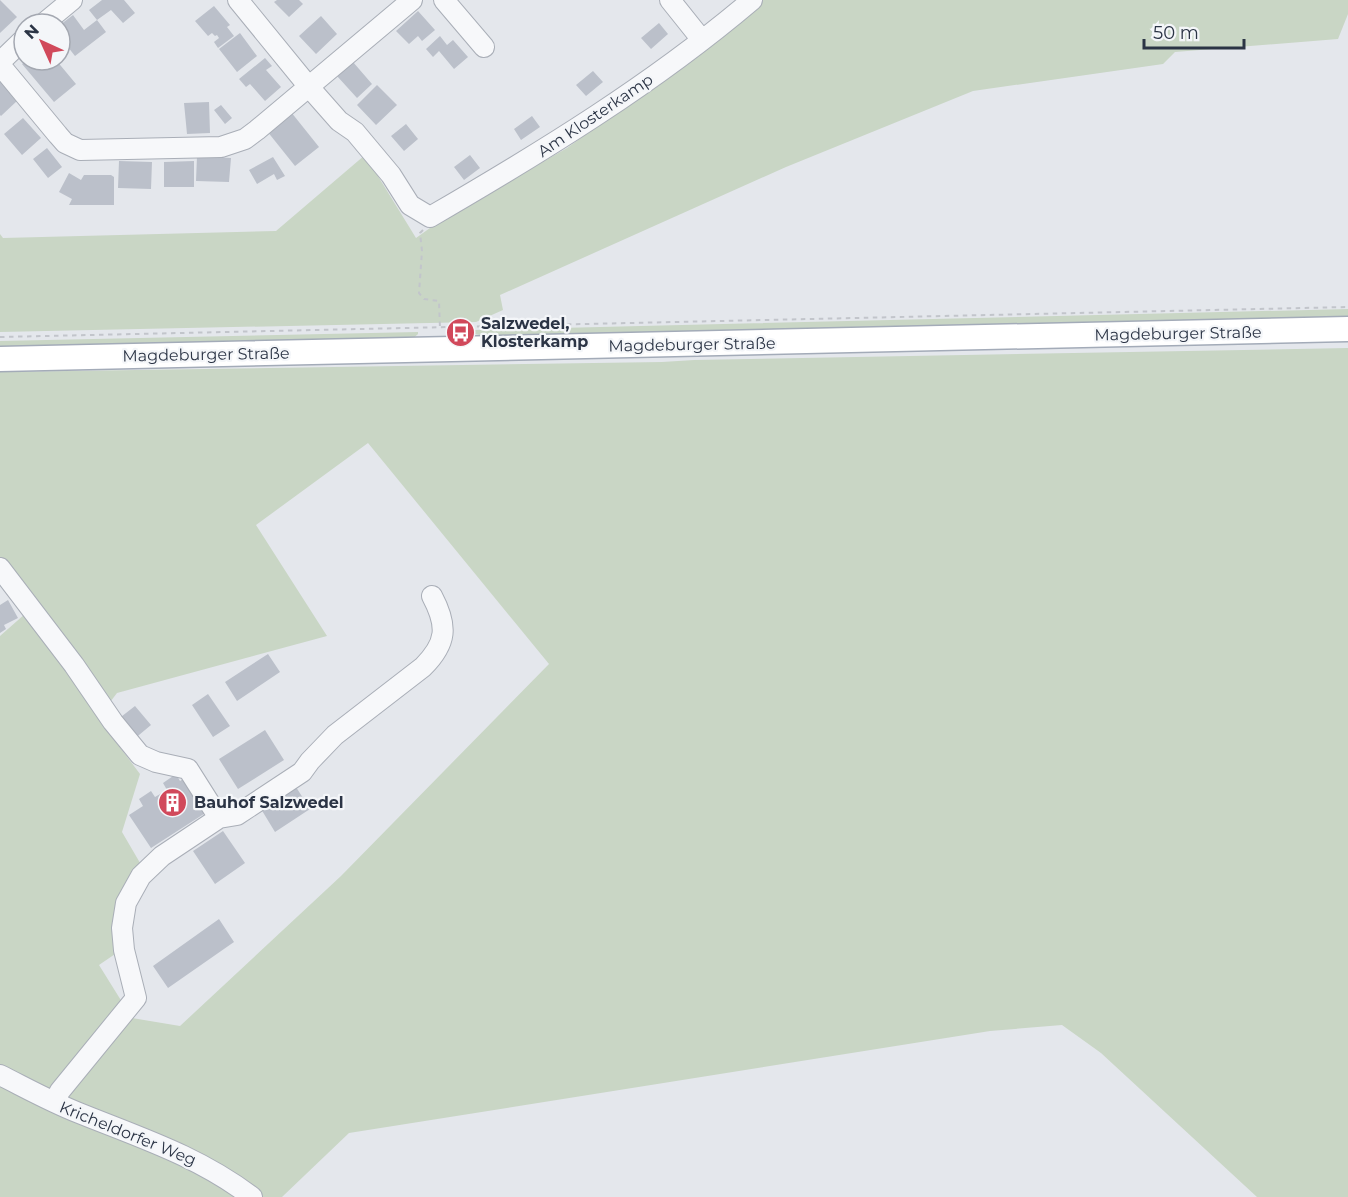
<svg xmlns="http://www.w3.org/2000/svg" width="1348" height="1197" viewBox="0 0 1348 1197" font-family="Montserrat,sans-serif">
<rect width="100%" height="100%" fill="#e4e7ec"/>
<path fill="#c9d6c5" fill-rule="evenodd" d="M 759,0 L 1348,0 L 1348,14 L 1338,39 L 1175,52 L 1163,64 L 973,91 L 786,167 L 500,295 L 503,310 L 476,322 L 0,332 L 0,234 L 3,238 L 276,231 L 365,155 L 416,238 L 437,223 L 567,148 L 650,88 Z
M 1348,309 L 1348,317 L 513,340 L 474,334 L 475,330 Z
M 418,332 L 418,334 L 410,341 L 0,351 L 0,341 Z
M 1348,348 L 1348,1197 L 1257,1197 L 1101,1053 L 1062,1025 L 990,1031 L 349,1133 L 282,1197 L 0,1197 L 0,636 L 34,606 L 0,566 L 0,372 L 662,362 L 694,360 ZM 368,443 L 549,664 L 341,876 L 180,1026 L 132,1018 L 99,965 L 121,950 L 143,868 L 122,832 L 140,774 L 98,718 L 117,693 L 327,636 L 256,525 Z"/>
<path fill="#bbc0ca" d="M 0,0 L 17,17 L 0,33 Z
M 102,0 L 124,0 L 135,13 L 123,23 L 111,10 L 97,20 L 89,10 Z
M 277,0 L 299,0 L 303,4 L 289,17 L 274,2 Z
M 214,6 L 230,25 L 227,27 L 234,36 L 218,48 L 214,42 L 219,38 L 217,35 L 215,36 L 212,33 L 208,36 L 195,21 Z
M 418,11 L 435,30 L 422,41 L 418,36 L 409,44 L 396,31 Z
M 73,15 L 84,30 L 97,20 L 106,32 L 75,56 L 60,37 L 60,25 Z
M 321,16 L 337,34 L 316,54 L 299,36 Z
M 659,23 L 668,34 L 651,49 L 641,38 Z
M 240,33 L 257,56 L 237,72 L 219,49 Z
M 440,36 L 447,45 L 453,40 L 468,57 L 454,69 L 439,51 L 433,57 L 426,49 Z
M 265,58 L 272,66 L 266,70 L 281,87 L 265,101 L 250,84 L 246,87 L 239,79 Z
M 27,60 L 56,60 L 76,84 L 54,102 L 22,64 Z
M 353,62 L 372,84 L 357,98 L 337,76 Z
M 593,71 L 603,82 L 586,96 L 576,85 Z
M 0,80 L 18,100 L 1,116 L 0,115 Z
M 377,85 L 397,105 L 376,125 L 357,105 Z
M 209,102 L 210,133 L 187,134 L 184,103 Z
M 221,105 L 232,118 L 225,124 L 214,110 Z
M 291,112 L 319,147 L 295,166 L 267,131 Z
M 532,116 L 540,127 L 521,140 L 514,129 Z
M 23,118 L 41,138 L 22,155 L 4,134 Z
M 406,124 L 418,139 L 404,151 L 391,136 Z
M 47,148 L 62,167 L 48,178 L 33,159 Z
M 470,155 L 480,168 L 464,180 L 454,167 Z
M 197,156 L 231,158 L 229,182 L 196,181 Z
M 273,157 L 285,176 L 277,180 L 274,174 L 257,184 L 249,170 Z
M 119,161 L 152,162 L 151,189 L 118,188 Z
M 194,161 L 194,187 L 164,187 L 164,162 Z
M 69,173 L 81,180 L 84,175 L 111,175 L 114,177 L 114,205 L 69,205 L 72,199 L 59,192 Z
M 8,600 L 18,618 L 4,625 L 6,629 L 0,633 L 0,605 Z
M 268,654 L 280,672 L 237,701 L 225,682 Z
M 208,694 L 230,726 L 213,737 L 192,705 Z
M 135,706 L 151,725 L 133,740 L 117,720 Z
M 265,730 L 284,760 L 238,789 L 219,759 Z
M 176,774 L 180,781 L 188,776 L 210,810 L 151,848 L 129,815 L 143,806 L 139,799 L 151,791 L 155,797 L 167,790 L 163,783 Z
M 296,787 L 310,809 L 275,832 L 261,809 Z
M 223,831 L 245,863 L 215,884 L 193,851 Z
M 219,919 L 234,942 L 168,988 L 153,966 Z"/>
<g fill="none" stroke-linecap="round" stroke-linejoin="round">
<defs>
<path id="minor" d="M 238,0 L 309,87 L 339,121 L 355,132 L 391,175 L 410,205 L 430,217 C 542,152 653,84 752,0
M 444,0 L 484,47
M 670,0 L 702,40
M 43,24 L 72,0
M 0,62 L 24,39
M 0,65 L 58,135 L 65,143 L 80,150 L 221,147 L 245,139 L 257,130 L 412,0
M 0,568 L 74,665 L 113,722 L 140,755 L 156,762 L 188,769 L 219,818
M 0,1075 C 26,1088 51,1102 79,1113 C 141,1138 198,1156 252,1197
M 54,1102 L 60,1091 L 136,998 L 124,950 L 122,928 L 126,903 L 141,876 L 162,856 L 219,818 L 237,815 L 302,772 L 310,761 L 335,735 L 423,667 C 447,643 448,626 432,596"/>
<path id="major" d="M 0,359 L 1348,329"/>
</defs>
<use href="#minor" stroke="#a9aeb7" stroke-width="22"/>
<use href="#major" stroke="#a3abb8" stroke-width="27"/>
<path stroke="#c2c5cb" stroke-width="2" stroke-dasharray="4.5 4.5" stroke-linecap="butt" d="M 423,230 L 420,233 L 422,251 L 419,293 L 424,299 L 439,301 L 440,329
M 0,337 L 1348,307"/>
<use href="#minor" stroke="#f7f8fa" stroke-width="20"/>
<use href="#major" stroke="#fff" stroke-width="24"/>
</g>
<defs>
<symbol id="bus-disc" viewBox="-11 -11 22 22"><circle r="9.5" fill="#d1495b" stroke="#f4f6f9"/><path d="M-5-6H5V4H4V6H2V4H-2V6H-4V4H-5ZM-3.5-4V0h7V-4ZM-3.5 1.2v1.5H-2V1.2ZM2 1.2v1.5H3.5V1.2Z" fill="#fff"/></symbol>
<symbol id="building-disc" viewBox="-11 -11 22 22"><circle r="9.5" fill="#d1495b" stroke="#f4f6f9"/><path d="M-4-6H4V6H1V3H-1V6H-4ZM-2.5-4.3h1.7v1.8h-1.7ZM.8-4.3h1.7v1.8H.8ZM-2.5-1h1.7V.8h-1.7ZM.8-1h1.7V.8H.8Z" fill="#fff"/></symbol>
</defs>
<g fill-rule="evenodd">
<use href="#bus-disc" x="444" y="316" width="33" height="33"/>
<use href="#building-disc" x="156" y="786" width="33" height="33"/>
</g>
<g text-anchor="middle" stroke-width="4.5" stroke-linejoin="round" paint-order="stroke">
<g font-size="16" fill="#2b3445" stroke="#f4f6f9">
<text transform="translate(595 115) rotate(-34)" y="6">Am Klosterkamp</text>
<text transform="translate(1178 333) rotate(-1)" y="6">Magdeburger Straße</text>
<text transform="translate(692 344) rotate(-1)" y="6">Magdeburger Straße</text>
<text transform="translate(206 354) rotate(-1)" y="6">Magdeburger Straße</text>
<text transform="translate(128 1133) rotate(22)" y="6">Kricheldorfer Weg</text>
</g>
<g font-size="16" font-weight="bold" fill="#2b3445" stroke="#f4f6f9" text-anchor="start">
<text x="481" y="329">Salzwedel,<tspan x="481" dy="18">Klosterkamp</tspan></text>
<text x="194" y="808">Bauhof Salzwedel</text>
</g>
</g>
<g transform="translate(42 42) rotate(315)"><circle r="28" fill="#f4f6f9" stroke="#a4a8b1" stroke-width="1.5"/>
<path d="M0-4.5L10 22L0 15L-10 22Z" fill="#d1495b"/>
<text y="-9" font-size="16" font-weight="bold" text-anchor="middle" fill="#2b3445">N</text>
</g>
<path d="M1144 39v9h100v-9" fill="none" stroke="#2b3445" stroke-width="3"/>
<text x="1153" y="39" font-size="18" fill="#2b3445" stroke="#f4f6f9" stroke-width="4.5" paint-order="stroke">50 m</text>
</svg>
